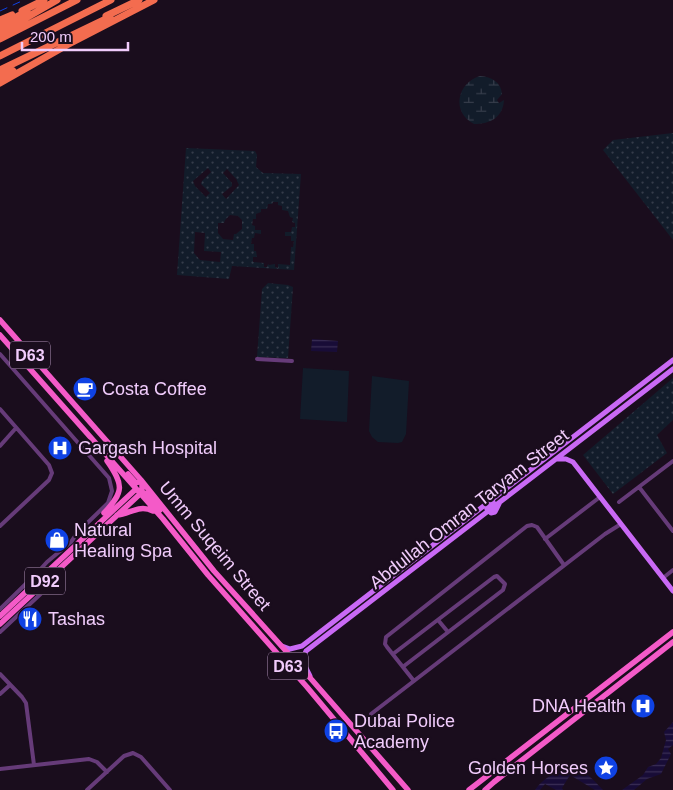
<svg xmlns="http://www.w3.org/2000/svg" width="673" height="790" viewBox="0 0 673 790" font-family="Arial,sans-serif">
<defs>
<pattern id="grass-dots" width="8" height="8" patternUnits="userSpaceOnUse" patternTransform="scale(1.25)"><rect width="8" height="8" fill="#121c2a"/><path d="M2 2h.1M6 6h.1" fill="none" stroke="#353c4a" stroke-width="1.8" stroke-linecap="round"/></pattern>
<pattern id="wetland-marsh" width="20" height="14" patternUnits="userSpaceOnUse" patternTransform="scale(1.25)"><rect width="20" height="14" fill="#121c2a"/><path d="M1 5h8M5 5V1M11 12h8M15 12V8" fill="none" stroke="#353c4a"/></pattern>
<pattern id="water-rules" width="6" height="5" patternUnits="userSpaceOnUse" patternTransform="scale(1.25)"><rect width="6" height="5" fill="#180c37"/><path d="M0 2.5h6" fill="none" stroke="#3a2e55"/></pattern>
</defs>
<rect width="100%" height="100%" fill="#1a0d1d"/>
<path fill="url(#grass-dots)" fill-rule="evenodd" d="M 673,133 L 673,240 L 603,150 L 613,140 Z
M 186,148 L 255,151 L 257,155 L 256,167 L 263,173 L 301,174 L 294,270 L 232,266 L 229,279 L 177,275 ZM 208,168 L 211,172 L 202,181 L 201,184 L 210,193 L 206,197 L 195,186 L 193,181 ZM 227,169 L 237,180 L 237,181 L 239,185 L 226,199 L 222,194 L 232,186 L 232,183 L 223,173 ZM 273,202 L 278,202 L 278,205 L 282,206 L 282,210 L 288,211 L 290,217 L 293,218 L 292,222 L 295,223 L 295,227 L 292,227 L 291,232 L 285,232 L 285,236 L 291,236 L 291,241 L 294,241 L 293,247 L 291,247 L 290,265 L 278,264 L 278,268 L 275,267 L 275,264 L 269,265 L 268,264 L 267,267 L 264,267 L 264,263 L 253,262 L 253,257 L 257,257 L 256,251 L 254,251 L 254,244 L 251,244 L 252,238 L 254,238 L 255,233 L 261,234 L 261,230 L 255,230 L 255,226 L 252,225 L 253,219 L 256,219 L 256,214 L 261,212 L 261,209 L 267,209 L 268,204 L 272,204 ZM 230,215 L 238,216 L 242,220 L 242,229 L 236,234 L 234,234 L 233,240 L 223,239 L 218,233 L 218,223 L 224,223 L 225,220 ZM 195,232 L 205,233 L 204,251 L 221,252 L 220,262 L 200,260 L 194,253 Z
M 268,283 L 288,285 L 293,287 L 288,358 L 257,357 L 262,289 Z
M 673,378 L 673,420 L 657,435 L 667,453 L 613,494 L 583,455 Z"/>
<path fill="url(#wetland-marsh)" d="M 480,76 C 492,77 501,82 502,94 L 497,100 L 499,103 L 504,100 C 503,117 491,124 474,124 C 451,112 457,83 480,76 Z"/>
<path fill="#121c2a" d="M 303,368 L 349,371 L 347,422 L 300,419 Z
M 372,376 L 409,381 L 406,434 L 402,442 L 398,443 L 378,442 L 372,437 L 369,431 Z"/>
<path fill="url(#water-rules)" d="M 312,339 L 338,341 L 337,352 L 311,351 Z
M 673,722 L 673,745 L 668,749 L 671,754 L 661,774 L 647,779 L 634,790 L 622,790 L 643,775 L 648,767 L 656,764 L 661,758 L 666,740 L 664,732 Z
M 567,766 C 582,767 594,780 603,790 L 595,790 L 570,775 L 562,788 L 563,790 L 556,790 L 545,784 L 540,790 L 535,790 C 543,778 555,773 567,766 Z"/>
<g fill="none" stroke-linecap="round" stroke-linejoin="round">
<path stroke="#663b79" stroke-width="4" d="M 0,354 L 109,478 L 112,491 L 108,503 L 78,532 L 71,542 L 47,562 L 37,573 L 0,609
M 257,359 L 292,361
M 0,409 L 49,465 L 52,473 L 49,480 L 0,526
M 0,446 L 16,428
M 639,487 L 673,531
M 619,502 L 673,461
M 545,539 L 600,497
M 663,578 L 673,570
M 438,620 L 448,632
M 0,632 L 47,588 L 50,578
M 393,654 L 494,577 L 497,576 L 505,584 L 503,590 L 404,666
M 0,674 L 22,697 L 26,703 L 34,765
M 414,681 L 387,647 L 385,644 L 386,637 L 527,526 L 532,525 L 537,527 L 564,565
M 0,694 L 10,685
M 371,714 L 605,534 L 621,524
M 0,769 L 89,759 L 97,762 L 107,772
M 87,790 L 124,756 L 133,753 L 141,757 L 170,790"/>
<path stroke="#c969f5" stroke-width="5" d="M 558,459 L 566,459 L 573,462 L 673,591
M 493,502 L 487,509 L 491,513 L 495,512 L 499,504
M 282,646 L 290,649 L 302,646 L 673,360
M 310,676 C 306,667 300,661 306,651 L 673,369"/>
<path stroke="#f45ac8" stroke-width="5.5" d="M 0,320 L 141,480 L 214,571 L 312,680 L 408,790
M 0,335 L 163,519 L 208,575 L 307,687 L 393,790
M 128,474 L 136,483 L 139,482 L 141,480
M 140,491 L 146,494 L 160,510
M 104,513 C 124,492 124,485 107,461
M 117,515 C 130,514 139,504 153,511
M 0,616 L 136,489
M 0,624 L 140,494 L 142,489 L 142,482
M 469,790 L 673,632
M 485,790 L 494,782 L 673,642"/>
<path stroke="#f36c4f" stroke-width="7" d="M 22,11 L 44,0
M 106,16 L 139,0
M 0,20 L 12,15
M 0,26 L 27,11
M 0,33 L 57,0
M 0,39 L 77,0
M 0,56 L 111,0
M 0,70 L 110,17
M 0,77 L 13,71
M 0,83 L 67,45 L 154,0"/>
<path stroke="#0f42e4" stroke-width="1" stroke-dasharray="8 6" stroke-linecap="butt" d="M 0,11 L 24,0"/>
</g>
<defs>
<symbol id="cafe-disc" viewBox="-11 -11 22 22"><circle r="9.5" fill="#0f42e4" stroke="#1a0d1d"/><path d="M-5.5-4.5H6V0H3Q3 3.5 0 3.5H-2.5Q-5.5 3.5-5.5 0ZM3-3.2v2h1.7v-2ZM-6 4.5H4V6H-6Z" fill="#fff"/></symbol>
<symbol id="hospital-disc" viewBox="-11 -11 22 22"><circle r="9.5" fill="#0f42e4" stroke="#1a0d1d"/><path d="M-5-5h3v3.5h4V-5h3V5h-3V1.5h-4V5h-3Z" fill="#fff"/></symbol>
<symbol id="shop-disc" viewBox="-11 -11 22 22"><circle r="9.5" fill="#0f42e4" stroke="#1a0d1d"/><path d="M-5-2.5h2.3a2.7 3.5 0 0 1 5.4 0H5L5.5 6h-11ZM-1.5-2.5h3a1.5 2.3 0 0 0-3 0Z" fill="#fff"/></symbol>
<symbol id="restaurant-disc" viewBox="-11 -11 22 22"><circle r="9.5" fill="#0f42e4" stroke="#1a0d1d"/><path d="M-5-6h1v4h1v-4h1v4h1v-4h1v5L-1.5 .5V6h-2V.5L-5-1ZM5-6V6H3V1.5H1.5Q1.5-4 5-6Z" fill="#fff"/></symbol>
<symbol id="bus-disc" viewBox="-11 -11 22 22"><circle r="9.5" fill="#0f42e4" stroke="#1a0d1d"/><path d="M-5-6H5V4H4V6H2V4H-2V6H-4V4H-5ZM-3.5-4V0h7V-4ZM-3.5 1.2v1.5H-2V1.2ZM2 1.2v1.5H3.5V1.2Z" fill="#fff"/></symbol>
<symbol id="sight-disc" viewBox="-11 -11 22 22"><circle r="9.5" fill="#0f42e4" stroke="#1a0d1d"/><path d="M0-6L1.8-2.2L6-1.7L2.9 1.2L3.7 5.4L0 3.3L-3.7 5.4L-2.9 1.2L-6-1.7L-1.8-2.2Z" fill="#fff"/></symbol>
</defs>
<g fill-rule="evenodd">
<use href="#cafe-disc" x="71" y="375" width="28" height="28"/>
<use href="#hospital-disc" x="46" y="434" width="28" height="28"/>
<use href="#shop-disc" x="43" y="526" width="28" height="28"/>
<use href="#restaurant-disc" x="16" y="605" width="28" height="28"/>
<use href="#hospital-disc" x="629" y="692" width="28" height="28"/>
<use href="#bus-disc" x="322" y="717" width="28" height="28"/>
<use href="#sight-disc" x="592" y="754" width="28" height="28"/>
</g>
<g text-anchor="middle" stroke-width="4.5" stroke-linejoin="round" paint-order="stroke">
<g fill="#1a0d1d" stroke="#b093b9" stroke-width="1">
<rect x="10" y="341.5" width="40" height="27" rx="4"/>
<rect x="25" y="567.5" width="40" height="27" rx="4"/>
<rect x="268" y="652.5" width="40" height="27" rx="4"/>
</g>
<g font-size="16" font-weight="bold" fill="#f1ccfc">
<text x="30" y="361">D63</text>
<text x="45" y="587">D92</text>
<text x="288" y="672">D63</text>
</g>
<g font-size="18" fill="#f1ccfc" stroke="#1a0d1d" text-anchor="start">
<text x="102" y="395">Costa Coffee</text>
<text x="78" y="454">Gargash Hospital</text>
<text x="74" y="536">Natural<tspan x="74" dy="21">Healing Spa</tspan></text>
<text x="48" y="625">Tashas</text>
<text x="626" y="712" text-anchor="end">DNA Health</text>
<text x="354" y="727">Dubai Police<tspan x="354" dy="21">Academy</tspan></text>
<text x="588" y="774" text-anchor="end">Golden Horses</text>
</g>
<g font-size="18" fill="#f1ccfc" stroke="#1a0d1d">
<text transform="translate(469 509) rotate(-38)" y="6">Abdullah Omran Taryam Street</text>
<text transform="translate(215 546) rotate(50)" y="6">Umm Suqeim Street</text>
</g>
</g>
<path d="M22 42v8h106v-8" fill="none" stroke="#f1ccfc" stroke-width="2.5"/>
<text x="30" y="42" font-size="15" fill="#f1ccfc" stroke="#1a0d1d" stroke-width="4" paint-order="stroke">200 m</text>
</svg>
